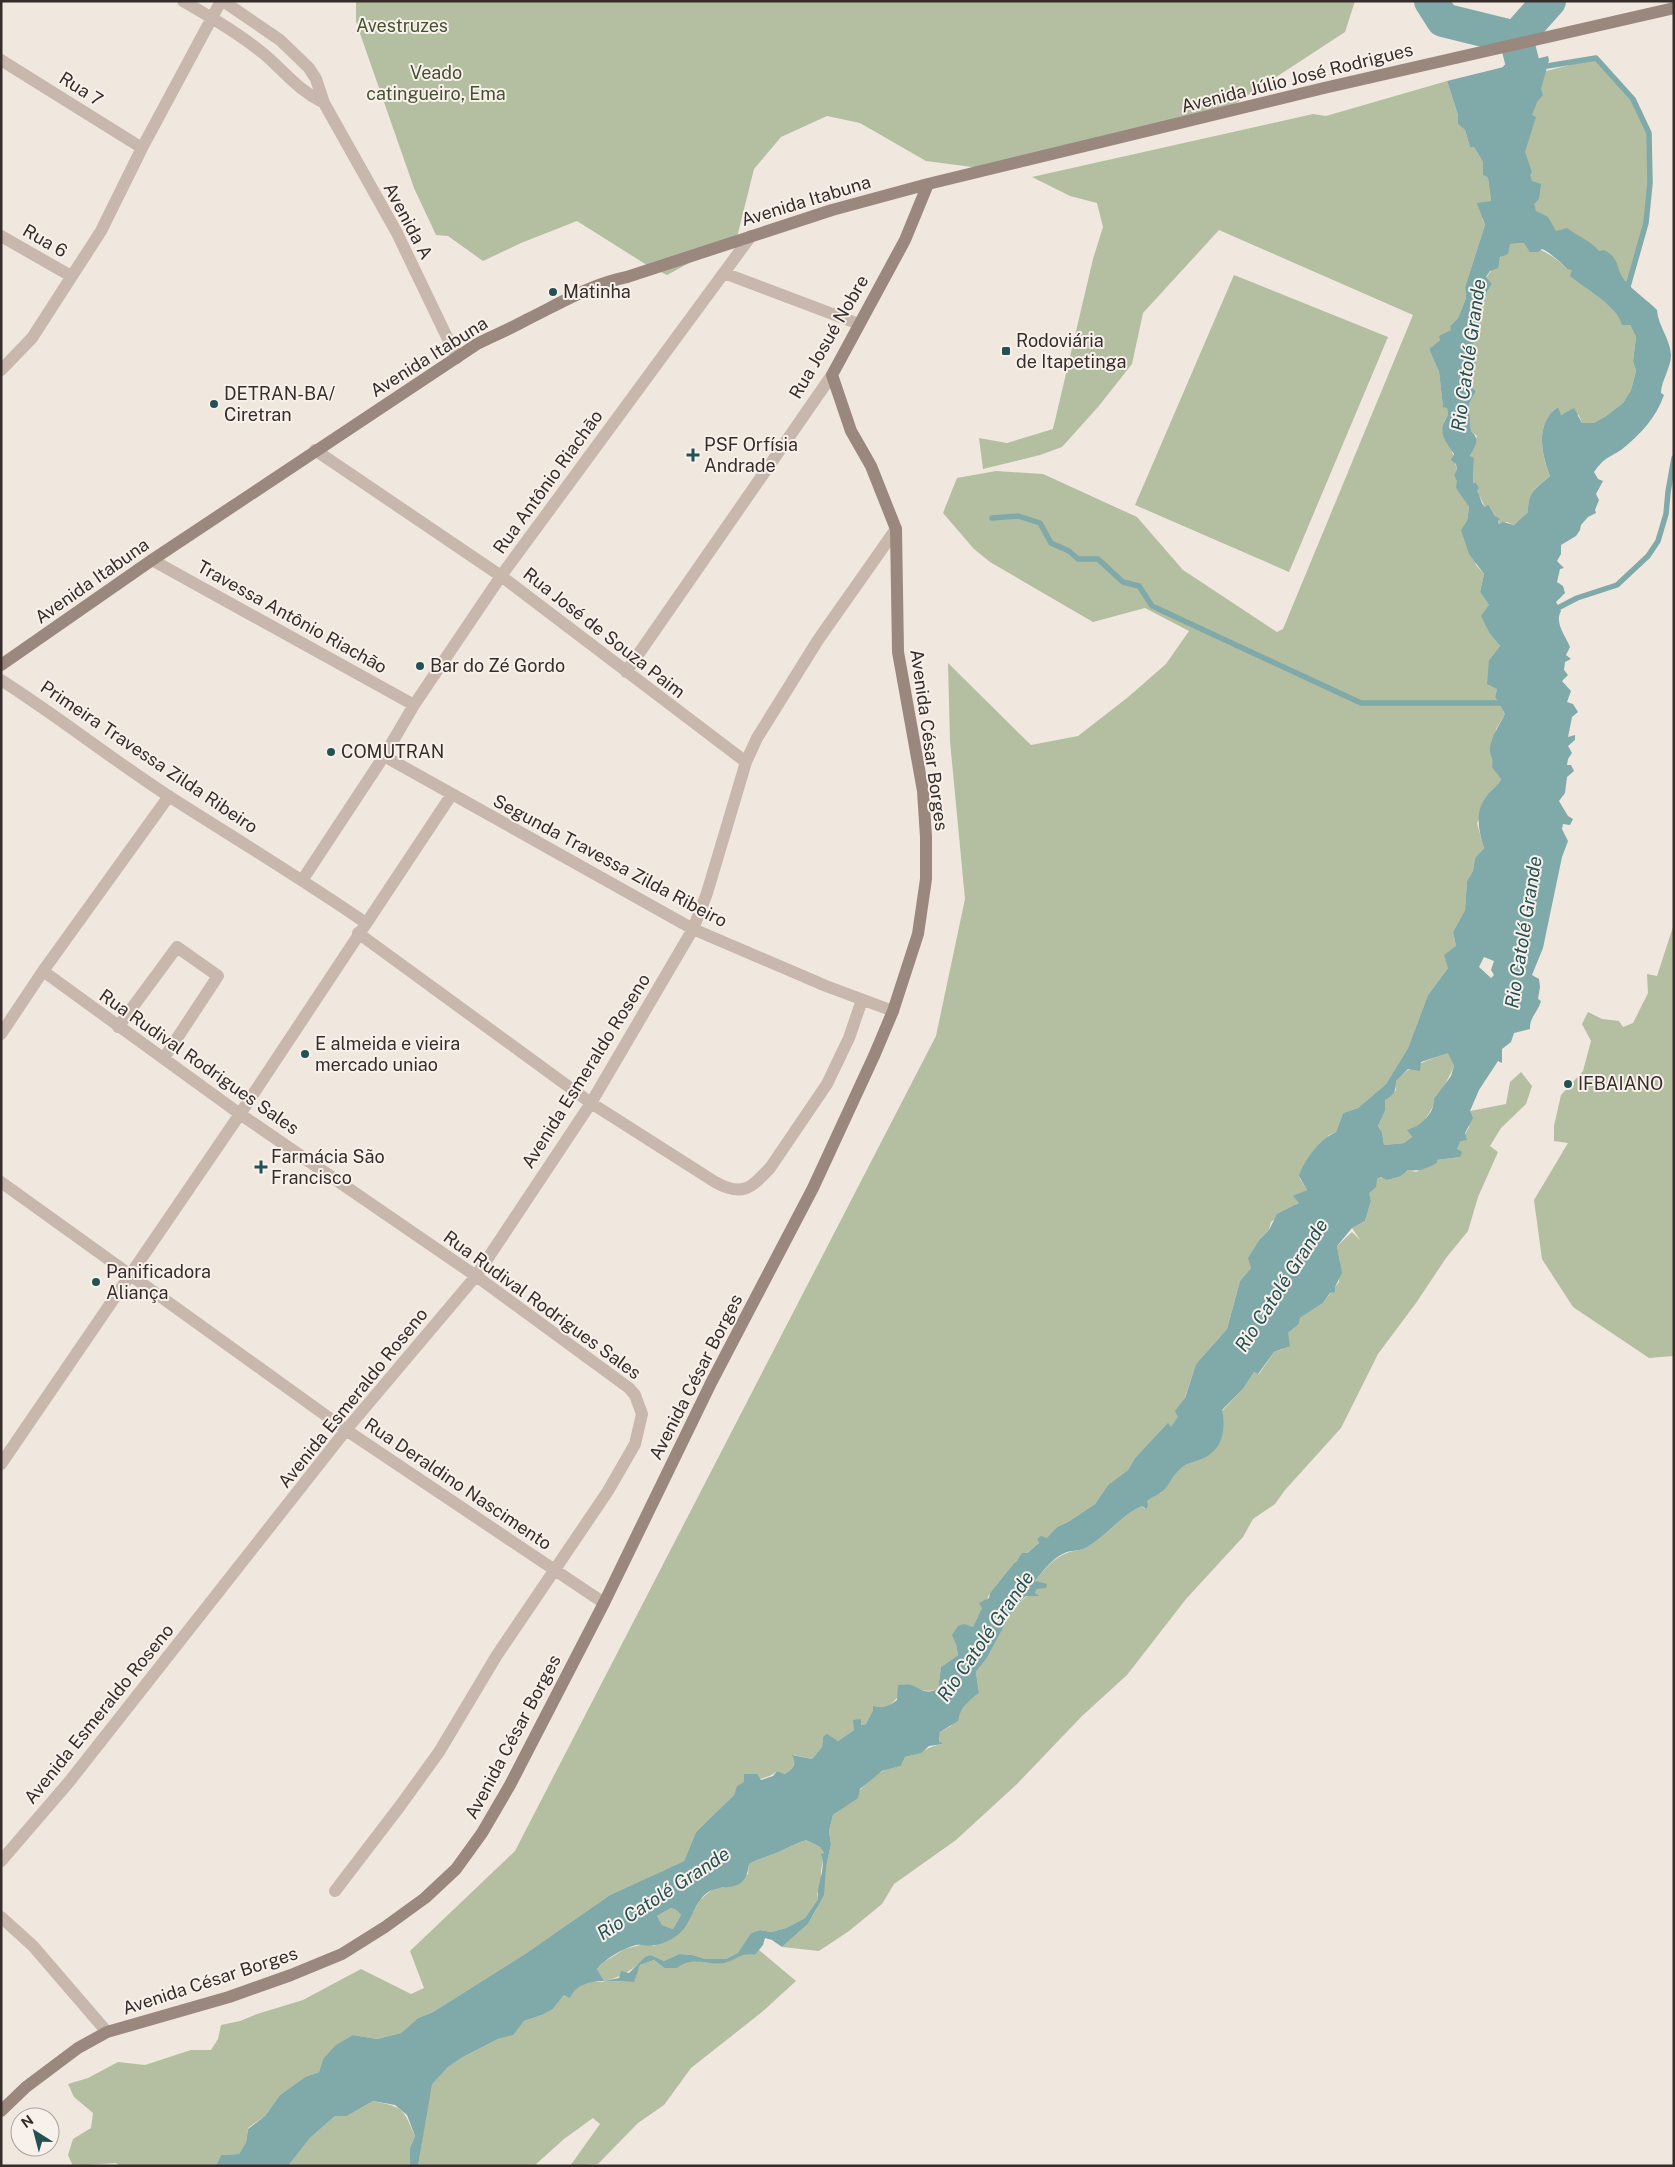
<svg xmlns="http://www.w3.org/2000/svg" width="1675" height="2167" viewBox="0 0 1675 2167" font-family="'Public Sans',sans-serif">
<rect width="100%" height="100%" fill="#f0e7df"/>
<path fill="#b4bea0" d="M 356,1 L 1355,1 L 1345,32 L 1230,107 L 980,168 L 926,161 L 860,123 L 827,116 L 781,137 L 754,169 L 737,237 L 667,275 L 650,267 L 577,221 L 521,243 L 483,261 L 448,236 L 436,235 L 414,188 L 356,22 Z
M 1596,58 L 1630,96 L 1649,133 L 1650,183 L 1646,223 L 1625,296 L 1535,218 L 1506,170 L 1535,74 Z
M 1447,81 L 1458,115 L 1458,124 L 1465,130 L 1470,147 L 1474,147 L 1483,162 L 1483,175 L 1488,178 L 1491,201 C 1483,210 1479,213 1485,225 L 1465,287 L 1466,298 L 1458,318 L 1450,326 L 1452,330 L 1429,349 L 1439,372 L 1443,406 L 1447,408 L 1448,415 L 1444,421 L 1457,470 L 1457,481 L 1469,507 L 1467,521 L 1476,565 L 1484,574 L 1480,592 L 1489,605 L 1490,634 L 1500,646 L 1489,660 L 1497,689 L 1495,697 L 1505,714 L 1496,729 L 1493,767 L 1501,779 L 1477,823 L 1484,848 L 1475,858 L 1473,871 L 1467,881 L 1465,910 L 1453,932 L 1456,946 L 1448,968 L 1428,995 L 1408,1048 L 1386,1084 L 1358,1108 L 1343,1113 L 1336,1132 L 1329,1135 L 1299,1177 L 1307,1190 L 1294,1197 L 1300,1202 L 1271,1222 L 1269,1230 L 1260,1239 L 1251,1268 L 1240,1281 L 1227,1329 L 1196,1364 L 1177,1421 L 1171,1428 L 1168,1424 L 1135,1458 L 1128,1470 L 1108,1485 L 1095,1504 L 1068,1522 L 1057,1527 L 1047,1539 L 1037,1539 L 1039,1543 L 1014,1563 L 990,1593 L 973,1627 L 956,1644 L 958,1655 L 941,1667 L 938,1689 C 927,1693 921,1690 910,1685 L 888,1707 L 873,1710 L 866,1724 L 861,1725 L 838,1741 L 823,1737 L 822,1747 L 812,1759 L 793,1755 C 796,1765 793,1768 785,1774 L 777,1771 C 764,1784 741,1775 734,1795 L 696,1832 L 684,1861 L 610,1895 L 525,1954 L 433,2012 L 418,2018 L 401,2033 L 377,2039 L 353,2035 L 323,2059 L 319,2072 L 305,2077 L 280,2095 L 265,2116 L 248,2128 L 246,2142 L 239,2154 L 221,2155 L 216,2166 L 120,2166 L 116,2163 L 73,2166 L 68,2155 L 73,2139 L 91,2128 L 93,2113 L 74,2097 L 68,2084 L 88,2078 L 118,2062 L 145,2065 L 191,2050 L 211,2050 L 218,2039 L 221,2025 L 240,2021 L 257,2014 L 303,2000 L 361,1969 L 411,1994 L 424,1988 L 410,1951 L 515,1851 L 936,1036 L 965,899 L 950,741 L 948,663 L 1031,745 L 1078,736 L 1127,698 L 1166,664 L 1189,631 L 1145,608 L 1093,622 L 990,562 L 974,549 L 943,513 L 957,478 L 996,471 L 1043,474 L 1137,517 L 1183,570 L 1277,632 L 1283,629 L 1413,315 L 1219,230 L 1143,313 L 1132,364 L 1098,407 L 1062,447 L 1040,455 L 983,469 L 979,438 L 1007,443 L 1053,429 L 1093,259 L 1103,227 L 1097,203 L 1070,196 L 1032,177 L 1313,114 L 1326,116 Z
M 1524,243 C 1541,249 1555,256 1567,269 L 1572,269 L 1575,280 C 1586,284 1597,296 1607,303 C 1616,310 1620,323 1630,325 L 1636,337 L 1633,361 L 1636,371 L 1631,390 L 1623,403 L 1606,416 L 1594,423 L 1582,423 L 1579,415 L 1566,413 L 1560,415 L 1558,407 C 1535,423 1541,454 1550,476 C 1535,488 1528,493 1528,512 L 1514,525 L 1507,522 L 1500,524 L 1488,504 L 1485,507 L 1473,483 L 1474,458 L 1470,457 L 1477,436 L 1471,431 L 1469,404 L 1476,391 L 1470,386 L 1477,359 L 1471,354 L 1487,292 L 1492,284 L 1486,278 L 1510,244 Z
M 1234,275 L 1388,337 L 1289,572 L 1135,505 Z
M 1674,924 L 1674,1356 L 1649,1358 L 1573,1307 L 1542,1259 L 1534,1200 L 1568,1143 L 1554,1141 L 1554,1126 L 1561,1095 L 1583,1071 L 1591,1041 L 1582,1024 L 1588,1012 L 1602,1019 L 1619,1021 L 1623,1027 L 1633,1023 L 1648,993 L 1647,974 L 1657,976 Z
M 1448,1052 L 1454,1066 C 1452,1072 1428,1117 1424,1121 C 1419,1125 1414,1129 1408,1131 L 1412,1137 L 1404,1143 L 1384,1145 L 1382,1132 L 1378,1126 L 1385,1111 L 1385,1100 L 1396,1090 L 1396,1081 C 1412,1063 1427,1062 1448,1052 Z
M 1521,1072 L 1532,1086 L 1526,1104 L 1501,1128 L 1490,1146 L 1498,1152 L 1478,1197 L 1468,1231 L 1446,1258 L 1416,1303 L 1378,1354 L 1341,1428 L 1285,1490 L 1275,1504 L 1253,1519 L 1243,1537 L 1186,1599 L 1127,1675 L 1082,1716 L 1017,1784 L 956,1840 L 894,1884 L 882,1904 L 849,1931 L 819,1951 L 782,1947 L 808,1924 L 816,1910 L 831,1844 L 829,1831 L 833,1815 C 852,1804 862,1783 881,1772 C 887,1769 894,1768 901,1766 L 905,1757 C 920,1754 928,1746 943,1744 L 939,1741 L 940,1732 L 951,1726 L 967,1702 L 979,1693 L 976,1672 L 987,1658 L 1015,1606 L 1027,1596 L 1038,1596 L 1035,1593 L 1037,1589 L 1035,1581 C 1044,1570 1053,1558 1067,1553 C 1075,1550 1081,1551 1089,1546 C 1108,1534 1122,1515 1142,1506 L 1145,1509 L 1146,1501 L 1154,1495 L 1161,1493 L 1179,1469 L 1192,1462 L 1222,1411 L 1243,1389 L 1254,1372 L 1259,1374 L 1274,1352 L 1283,1349 L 1288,1333 L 1299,1324 L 1300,1318 L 1323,1303 L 1339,1282 L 1340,1263 L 1337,1246 L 1352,1232 L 1360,1240 L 1352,1228 L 1365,1221 L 1371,1201 L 1368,1193 L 1377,1179 L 1382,1177 L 1387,1180 C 1396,1178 1402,1177 1408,1170 L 1416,1172 L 1437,1160 L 1460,1157 L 1457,1149 L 1469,1127 L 1470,1111 L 1506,1104 L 1510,1082 Z
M 806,1840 L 820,1847 L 824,1853 L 821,1871 L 821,1885 L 817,1894 L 818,1899 L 805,1918 L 786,1928 L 771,1932 L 760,1930 L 751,1933 L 739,1953 L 726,1959 L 705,1959 L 693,1955 L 679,1954 L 664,1961 L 651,1955 C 633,1967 627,1976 604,1981 L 633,1982 L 640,1965 L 654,1960 L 664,1968 L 694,1960 L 708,1963 L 723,1963 L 744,1953 L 755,1955 L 759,1950 L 796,1981 L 762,2012 L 691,2068 L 664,2105 L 638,2123 L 598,2164 L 570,2166 L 600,2124 L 593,2118 L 564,2139 L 534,2166 L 418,2166 L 431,2084 L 448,2067 L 463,2057 L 498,2039 L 511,2035 L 524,2021 L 542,2015 L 553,2009 L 564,1995 L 584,1982 L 604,1982 L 597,1969 L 604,1962 L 625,1949 L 644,1944 L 654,1946 L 688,1921 L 700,1900 L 715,1887 L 723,1888 L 748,1874 L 749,1864 C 756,1860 760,1859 768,1856 C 781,1852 793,1844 806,1840 Z
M 671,1908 L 676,1910 L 681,1915 L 673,1929 L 662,1925 L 657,1916 Z
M 373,2101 C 405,2108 402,2107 415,2136 L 410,2148 L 410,2166 L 288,2166 L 310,2138 L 335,2116 L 347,2116 Z"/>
<path fill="#80a9aa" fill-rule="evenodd" d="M 1548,56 L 1549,60 L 1541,89 L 1543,95 L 1537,102 L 1532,115 L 1536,117 L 1525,152 L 1532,172 L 1530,175 L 1532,181 L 1541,184 L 1539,199 L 1534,204 L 1536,211 L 1548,217 L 1556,231 L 1567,228 C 1578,237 1590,240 1599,251 L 1604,250 C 1622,260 1614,268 1626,282 C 1635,292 1647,300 1657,310 C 1658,326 1670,338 1671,355 C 1671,368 1661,381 1661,393 L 1664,395 C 1656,418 1640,435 1621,450 C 1607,459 1605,457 1594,472 L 1598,479 L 1603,481 L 1596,494 L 1599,500 L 1595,510 L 1596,513 L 1588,517 L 1581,525 L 1580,530 L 1576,536 L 1561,545 L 1561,554 L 1557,561 L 1564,568 L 1560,569 L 1557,582 L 1563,586 L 1565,593 L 1556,602 L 1561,611 C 1554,623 1566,636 1570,647 L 1566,655 L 1571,659 L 1565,662 L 1564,670 L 1568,675 L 1562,681 L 1571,691 L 1567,702 L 1573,704 L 1578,712 L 1572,717 L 1568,737 L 1575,735 L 1575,740 L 1568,746 L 1572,753 L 1568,759 L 1567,765 L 1571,765 L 1574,771 L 1567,777 L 1565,793 L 1559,801 L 1568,816 L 1573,819 L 1570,825 L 1563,824 L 1562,829 L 1568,841 L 1562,857 L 1543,948 L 1532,975 L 1539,979 L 1540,987 L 1538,999 L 1541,1001 C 1538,1012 1529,1018 1530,1029 L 1514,1033 L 1511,1042 L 1502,1049 L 1502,1063 L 1498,1061 L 1479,1090 L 1470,1111 L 1473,1118 L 1465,1133 L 1467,1140 L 1461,1141 L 1457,1149 L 1462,1152 L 1460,1157 L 1437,1160 L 1437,1163 C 1427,1168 1419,1172 1408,1170 C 1402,1177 1396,1178 1387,1180 L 1381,1177 L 1377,1179 L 1376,1187 L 1369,1193 L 1371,1201 L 1365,1221 L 1352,1228 L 1337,1246 L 1342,1273 L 1335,1287 L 1335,1292 L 1330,1293 L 1323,1303 L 1300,1318 L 1299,1324 L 1288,1333 L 1290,1346 L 1274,1352 L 1258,1374 L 1254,1372 L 1243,1389 L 1222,1410 C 1226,1428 1223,1449 1204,1458 C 1196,1461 1187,1463 1180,1469 C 1173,1475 1169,1485 1163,1491 C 1158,1495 1152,1497 1147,1501 L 1148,1506 L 1146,1509 L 1142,1506 C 1122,1515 1108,1534 1089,1546 C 1082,1551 1075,1550 1067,1552 C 1053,1557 1044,1570 1035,1581 L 1047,1584 L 1046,1588 L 1037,1589 L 1035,1593 L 1039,1596 L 1026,1596 L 1015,1606 L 987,1658 L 976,1672 L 979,1693 C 968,1701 960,1708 958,1721 L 940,1732 L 939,1741 L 943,1744 L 929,1746 L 921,1753 L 905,1757 L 901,1766 L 882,1771 L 860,1789 L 858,1798 L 833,1815 L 829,1831 L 831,1844 L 826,1867 L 824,1895 L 808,1924 L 782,1947 L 772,1940 L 765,1938 L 763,1945 L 755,1955 C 739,1952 738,1960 724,1963 C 706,1966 693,1955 677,1968 L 664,1968 L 654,1960 L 640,1965 L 634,1982 C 612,1982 580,1975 570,1998 L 564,1995 L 553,2009 L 542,2015 L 524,2021 L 513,2035 L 498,2039 L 463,2057 L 448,2067 L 432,2084 L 418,2166 L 410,2166 L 410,2148 L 415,2136 L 407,2115 L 395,2105 L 373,2101 L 347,2116 L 335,2116 L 310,2138 L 288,2166 L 216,2166 L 221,2155 L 239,2154 L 246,2142 L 248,2129 L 265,2116 L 280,2095 L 305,2077 L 319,2072 L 323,2059 L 336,2045 L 353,2035 L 377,2039 L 401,2033 L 418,2018 L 433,2012 L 525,1954 L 610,1895 L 684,1861 L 696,1832 L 734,1795 L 737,1786 L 744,1782 L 744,1774 L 757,1774 L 761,1780 L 773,1776 L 777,1771 L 785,1774 C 793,1768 797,1765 792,1755 L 812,1759 L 822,1747 L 823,1737 L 827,1734 L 838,1741 L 854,1730 L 853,1720 L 861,1719 L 861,1725 L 866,1724 L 873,1710 L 873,1706 C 884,1709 889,1706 897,1700 L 898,1685 C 902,1685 907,1684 911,1685 C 923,1689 924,1695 938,1689 L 941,1667 L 958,1655 L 956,1644 L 952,1635 L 958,1626 L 964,1624 L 973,1627 L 982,1608 L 979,1603 L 989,1598 L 990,1593 L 1014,1563 L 1017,1561 L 1022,1553 L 1027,1553 L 1039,1543 L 1037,1539 L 1041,1536 L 1047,1538 L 1057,1527 L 1068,1522 L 1095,1504 L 1108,1485 L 1128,1470 L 1135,1458 L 1168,1423 L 1171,1427 L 1178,1417 L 1175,1411 L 1185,1398 L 1196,1364 L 1227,1329 L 1240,1281 L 1251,1268 L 1248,1258 L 1260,1239 L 1269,1230 L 1277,1214 L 1299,1203 L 1293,1196 L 1307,1190 L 1299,1176 C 1304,1160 1320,1139 1336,1132 L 1343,1113 L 1358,1108 L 1386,1084 L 1408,1048 L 1428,995 L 1448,968 L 1444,955 L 1456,946 L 1453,932 L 1465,910 L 1467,881 L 1473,871 L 1475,858 L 1484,848 C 1479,831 1474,813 1486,797 C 1491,790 1497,788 1501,779 L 1492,767 C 1494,759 1491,758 1490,751 C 1489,740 1500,724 1505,714 L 1495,697 L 1497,689 L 1487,684 L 1489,660 L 1500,646 L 1490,634 L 1481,616 L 1489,605 L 1480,592 L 1484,574 L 1469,554 L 1461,530 L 1467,521 L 1469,507 L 1456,488 L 1457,481 L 1454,475 L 1457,470 L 1456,464 L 1451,460 L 1454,454 C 1444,439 1437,432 1448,415 L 1447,408 L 1443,407 L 1439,372 L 1429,349 L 1440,340 L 1439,336 L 1451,330 L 1450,326 L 1458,318 L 1466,298 L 1465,287 L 1485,225 L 1477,203 L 1491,201 L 1488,178 L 1483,175 L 1483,162 L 1474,147 L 1470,147 L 1465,130 L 1458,124 L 1458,115 L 1447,81 ZM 1524,243 L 1530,252 L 1538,252 L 1542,249 C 1548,251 1563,264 1567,269 L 1572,270 L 1570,276 C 1584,288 1618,306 1622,325 L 1630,325 L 1636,337 L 1633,361 L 1636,371 L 1631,390 L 1623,403 L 1606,416 L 1594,423 L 1582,423 L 1574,408 L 1561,415 L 1558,407 C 1535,423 1541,453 1550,476 C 1535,489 1528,492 1528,512 L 1514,525 L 1503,522 L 1499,524 L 1498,521 L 1500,519 L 1495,516 L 1488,504 L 1485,507 C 1480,502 1481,497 1477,491 L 1479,488 L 1476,483 L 1473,483 L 1474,458 L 1470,456 C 1475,445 1481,440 1471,431 L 1469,404 L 1476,391 L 1470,386 L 1477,358 L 1471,353 L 1487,292 L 1492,284 L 1486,277 L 1490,271 L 1498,268 L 1500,257 L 1508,254 L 1510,244 ZM 1484,957 L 1494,961 L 1491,970 L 1494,975 L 1491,978 L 1479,967 ZM 1448,1053 L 1454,1066 L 1451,1076 L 1434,1099 C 1435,1113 1420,1127 1407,1130 L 1412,1137 L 1404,1143 L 1384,1145 L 1382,1132 L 1378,1126 L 1385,1111 L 1385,1100 C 1394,1095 1396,1091 1396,1081 L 1408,1069 L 1420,1071 L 1421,1062 ZM 806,1840 L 820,1847 L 824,1853 L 821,1854 C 827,1868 816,1885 818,1899 L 805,1918 L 786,1928 L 771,1932 L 760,1930 L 751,1933 L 738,1953 L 726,1959 L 705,1959 L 693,1955 L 679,1954 L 664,1961 L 651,1955 L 645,1957 L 629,1973 L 621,1971 L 619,1978 L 604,1981 L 597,1969 C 606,1958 622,1949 636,1945 C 643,1944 649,1947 655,1945 C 662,1944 671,1940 676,1936 C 691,1927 693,1903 707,1893 C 723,1881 745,1897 749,1864 C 756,1860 760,1859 768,1856 C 781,1852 793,1844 806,1840 ZM 671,1908 L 676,1910 L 681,1915 L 673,1929 L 662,1925 L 657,1916 Z"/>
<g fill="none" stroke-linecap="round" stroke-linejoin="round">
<path stroke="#80a9aa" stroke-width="5.5" d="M 1541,67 L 1596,58 L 1633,99 L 1649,133 L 1650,183 L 1646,223 L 1627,290
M 992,518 L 1018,516 L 1040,523 L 1051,543 L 1069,551 L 1078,559 L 1098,559 L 1123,582 L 1139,586 L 1152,606 L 1361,703 L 1505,703
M 1552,611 L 1577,598 L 1617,585 L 1648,556 L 1658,541 L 1666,514 L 1668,492 L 1674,458"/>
<path stroke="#80a9aa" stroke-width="34" d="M 1431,1 L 1443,20 L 1516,38
M 1512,103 L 1514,80 L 1524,69 L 1516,38 L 1549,1"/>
<path stroke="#c7b7ac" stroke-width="12" d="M 183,1 C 211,17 240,34 264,54 C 286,73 298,90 324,103
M 223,1 L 280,40 L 309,68 L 316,79 L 324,103 L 397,233 L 457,358
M 1,60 L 142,148
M 1,236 L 71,276
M 724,273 L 859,324
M 1,370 L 32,338 L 101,231 L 142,148 L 221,1
M 315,450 L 501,576 L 746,762
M 152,560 L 414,705
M 626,672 L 832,375
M 1,680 C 59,717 113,760 170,797 C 236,839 302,879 366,923
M 452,794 L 693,929 L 826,986 L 893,1011
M 303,879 L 384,756 L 414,705 L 501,576 L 751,236
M 358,933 L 591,1103 L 715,1182 C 742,1197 750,1189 770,1168 L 827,1084 L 849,1038 L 862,1000
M 43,971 L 240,1114 L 476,1276 L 629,1388 L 635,1395 L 642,1414 L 635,1444 L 608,1491 L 497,1655 L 439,1752 L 400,1806 L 335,1891
M 118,1027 L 177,947 L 218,976 L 164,1058
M 1,1034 L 43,971 L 169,796
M 1,1182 L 346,1430 L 604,1603
M 1,1464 L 240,1114 L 452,794 L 384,756
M 1,1861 L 69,1782 L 346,1430 L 476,1276 L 591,1103 L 693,929 L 707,893 L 746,762 L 757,738 L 818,640 L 896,529
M 1,1917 L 33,1946 L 107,2032"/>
<path stroke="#9a877d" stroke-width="12" d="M 1,665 L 152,560 L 477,344 C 493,336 510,329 526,320 C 559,304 591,284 627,277 L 832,210 L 928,184 L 1324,88 L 1674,8
M 1,2111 L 26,2087 L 78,2048 L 107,2032 L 229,1997 L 291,1975 L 342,1954 L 385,1927 L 425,1898 L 456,1869 L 482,1833 L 510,1785 L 604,1603 L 711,1383 L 813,1188 L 874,1056 L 893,1011 L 918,934 L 926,879 L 926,837 L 923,791 L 898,652 L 896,529 L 871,466 L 851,431 L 832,375 L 905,240 L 928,184"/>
</g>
<g fill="#245153" stroke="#f8f1eb" stroke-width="2">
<circle cx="553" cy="292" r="5"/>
<rect x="1001" y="346" width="10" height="10" rx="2.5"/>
<circle cx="214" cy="404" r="5"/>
<path d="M690.5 447.5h5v5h5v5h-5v5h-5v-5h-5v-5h5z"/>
<circle cx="420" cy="666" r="5"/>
<circle cx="331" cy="752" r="5"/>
<circle cx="305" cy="1054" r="5"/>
<circle cx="1568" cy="1084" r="5"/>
<path d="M258.5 1159.5h5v5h5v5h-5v5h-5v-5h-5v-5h5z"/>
<circle cx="96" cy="1282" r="5"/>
</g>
<g text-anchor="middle" stroke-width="4" stroke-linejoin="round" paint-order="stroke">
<g font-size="18" fill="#465130" stroke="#f8f1eb">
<text x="402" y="32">Avestruzes</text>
<text x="436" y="79">Veado<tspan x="436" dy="21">catingueiro, Ema</tspan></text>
</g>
<g font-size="18" fill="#362d2a" stroke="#f8f1eb">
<text transform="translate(1297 78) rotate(-14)" y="6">Avenida Júlio José Rodrigues</text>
<text transform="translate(81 89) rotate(32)" y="6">Rua 7</text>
<text transform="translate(806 201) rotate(-17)" y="6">Avenida Itabuna</text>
<text transform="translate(408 221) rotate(62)" y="6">Avenida A</text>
<text transform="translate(45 241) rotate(30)" y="6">Rua 6</text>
<text transform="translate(829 337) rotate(-60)" y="6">Rua Josué Nobre</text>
<text transform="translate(429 357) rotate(-32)" y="6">Avenida Itabuna</text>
<text transform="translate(548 482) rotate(-54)" y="6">Rua Antônio Riachão</text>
<text transform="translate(92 581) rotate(-35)" y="6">Avenida Itabuna</text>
<text transform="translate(292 617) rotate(29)" y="6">Travessa Antônio Riachão</text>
<text transform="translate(604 633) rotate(38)" y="6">Rua José de Souza Paim</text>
<text transform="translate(929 740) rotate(82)" y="6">Avenida César Borges</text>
<text transform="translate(149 757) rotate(34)" y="6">Primeira Travessa Zilda Ribeiro</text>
<text transform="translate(610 861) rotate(28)" y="6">Segunda Travessa Zilda Ribeiro</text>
<text transform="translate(199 1062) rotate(35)" y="6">Rua Rudival Rodrigues Sales</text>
<text transform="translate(586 1071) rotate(-58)" y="6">Avenida Esmeraldo Roseno</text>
<text transform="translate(542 1305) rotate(36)" y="6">Rua Rudival Rodrigues Sales</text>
<text transform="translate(696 1377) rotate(-63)" y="6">Avenida César Borges</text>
<text transform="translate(353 1398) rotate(-51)" y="6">Avenida Esmeraldo Roseno</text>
<text transform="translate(458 1484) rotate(34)" y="6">Rua Deraldino Nascimento</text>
<text transform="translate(99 1714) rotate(-51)" y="6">Avenida Esmeraldo Roseno</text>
<text transform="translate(513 1737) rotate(-62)" y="6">Avenida César Borges</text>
<text transform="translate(210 1981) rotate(-18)" y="6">Avenida César Borges</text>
</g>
<g font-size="18" fill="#362d2a" stroke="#f8f1eb" text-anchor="start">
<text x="563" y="298">Matinha</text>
<text x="1016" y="347">Rodoviária<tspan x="1016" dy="21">de Itapetinga</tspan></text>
<text x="224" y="400">DETRAN-BA/<tspan x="224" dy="21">Ciretran</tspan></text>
<text x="704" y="451">PSF Orfísia<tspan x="704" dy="21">Andrade</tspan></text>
<text x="430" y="672">Bar do Zé Gordo</text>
<text x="341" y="758">COMUTRAN</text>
<text x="315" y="1050">E almeida e vieira<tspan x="315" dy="21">mercado uniao</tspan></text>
<text x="1578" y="1090">IFBAIANO</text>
<text x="271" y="1163">Farmácia São<tspan x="271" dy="21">Francisco</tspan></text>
<text x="106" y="1278">Panificadora<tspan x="106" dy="21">Aliança</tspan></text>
</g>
<g font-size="19" font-style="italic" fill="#245153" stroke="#f8f1eb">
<text transform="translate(1468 355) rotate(-82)" y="7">Rio Catolé Grande</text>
<text transform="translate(1523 932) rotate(-81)" y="7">Rio Catolé Grande</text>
<text transform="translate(1281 1285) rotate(-57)" y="7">Rio Catolé Grande</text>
<text transform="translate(985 1636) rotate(-55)" y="7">Rio Catolé Grande</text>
<text transform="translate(663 1893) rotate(-33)" y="7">Rio Catolé Grande</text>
</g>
</g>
<rect width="1675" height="2167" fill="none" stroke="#362d2a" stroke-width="5"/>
<g transform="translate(35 2132) rotate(324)"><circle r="24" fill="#f8f1eb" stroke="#aaa39e"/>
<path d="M0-4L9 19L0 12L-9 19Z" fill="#245153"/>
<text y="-8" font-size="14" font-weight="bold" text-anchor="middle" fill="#362d2a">N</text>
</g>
</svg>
